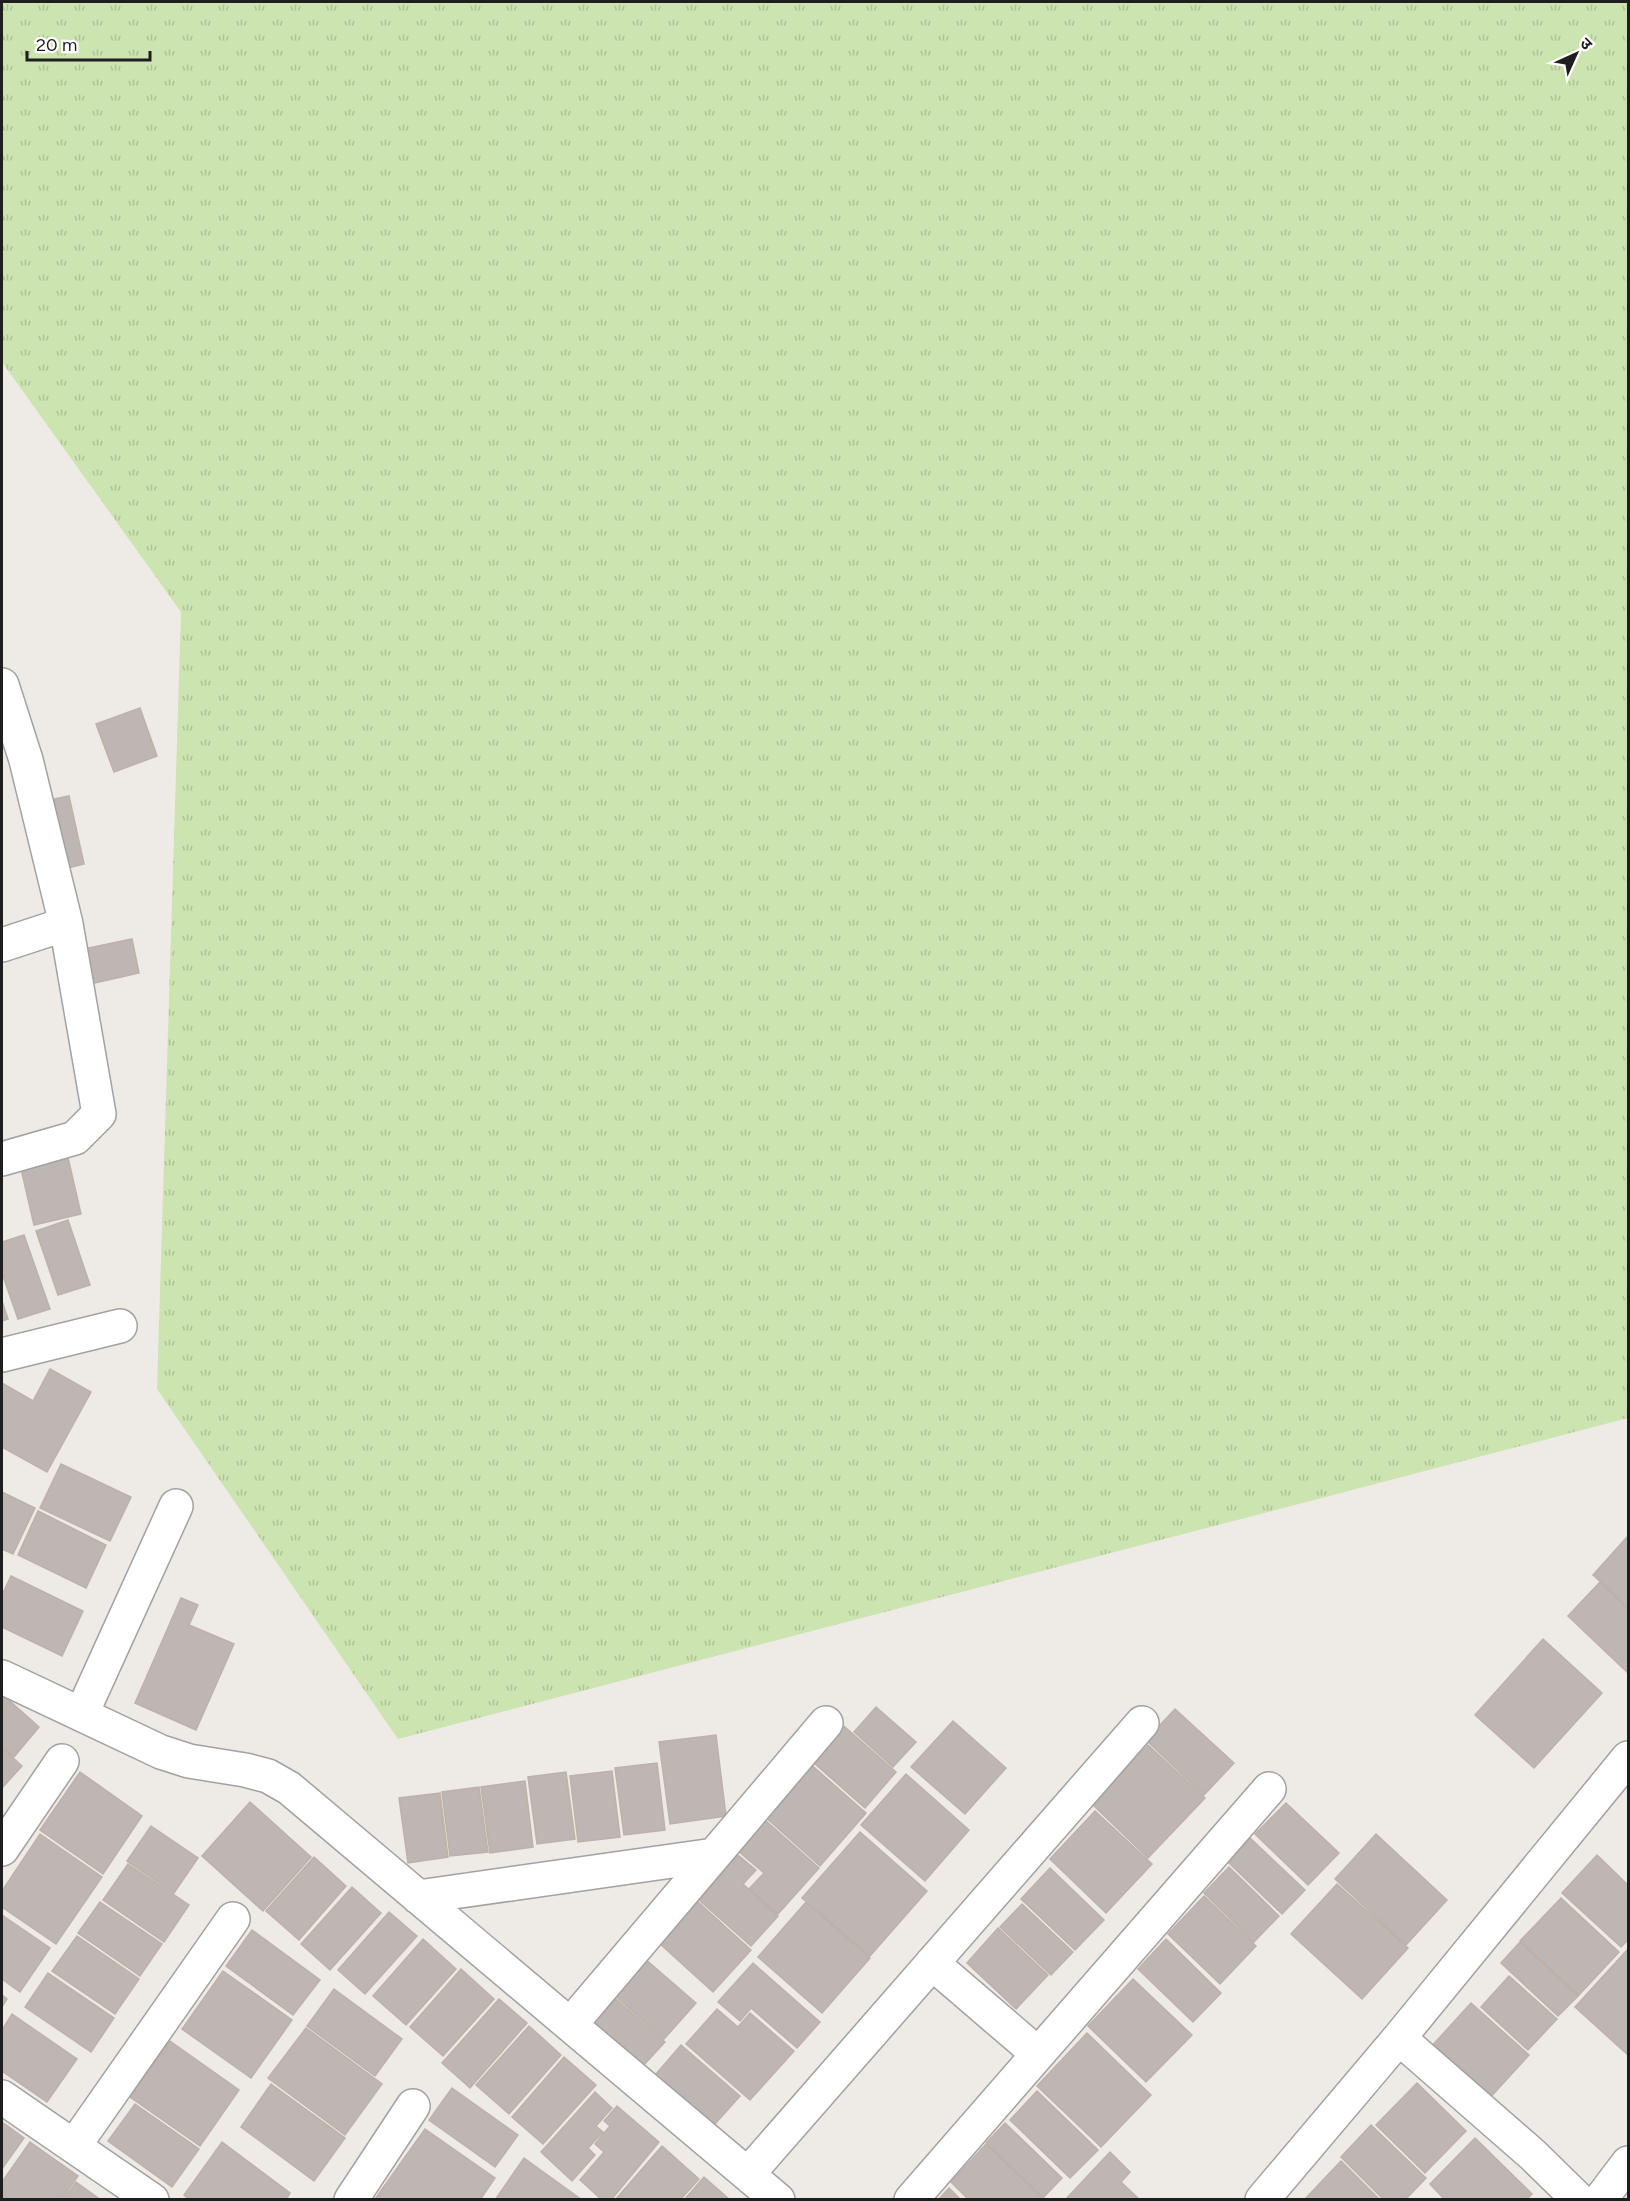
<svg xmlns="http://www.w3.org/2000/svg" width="1630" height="2201" viewBox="0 0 1630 2201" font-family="Figtree,'Noto Sans Devanagari',sans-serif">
<defs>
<pattern id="grass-tufts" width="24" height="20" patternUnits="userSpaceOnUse" patternTransform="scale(1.5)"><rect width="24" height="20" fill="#cce4af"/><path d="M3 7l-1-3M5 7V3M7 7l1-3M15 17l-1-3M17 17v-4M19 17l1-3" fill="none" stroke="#afc396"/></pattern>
</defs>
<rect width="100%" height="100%" fill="#eeeae5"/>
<path fill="url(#grass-tufts)" d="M 2,2 L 1628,2 L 1628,1418 L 398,1739 L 157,1389 L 181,612 L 2,362 Z"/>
<path fill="#beb6b2" stroke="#beb1a9" stroke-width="1.5" d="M 140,708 L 157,756 L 114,772 L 96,724 Z
M 69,796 L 84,864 L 56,871 L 40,802 Z
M 132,939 L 139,973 L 81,986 L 74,951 Z
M 66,1149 L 81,1214 L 34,1225 L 19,1160 Z
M 68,1220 L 90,1285 L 58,1295 L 36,1231 Z
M 24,1235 L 50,1309 L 18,1319 L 2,1273 L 2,1242 Z
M 2,1301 L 8,1319 L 2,1321 Z
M 50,1369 L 91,1392 L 47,1472 L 2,1447 L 2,1383 L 33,1401 Z
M 61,1464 L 131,1497 L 110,1541 L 40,1508 Z
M 2,1492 L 35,1508 L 13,1554 L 2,1549 Z
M 38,1511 L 106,1545 L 86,1588 L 18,1555 Z
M 1628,1536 L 1628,1607 L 1593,1575 Z
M 11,1576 L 83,1611 L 62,1656 L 2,1627 L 2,1595 Z
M 1600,1582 L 1628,1609 L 1628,1673 L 1568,1616 Z
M 181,1598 L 198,1605 L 189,1625 L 234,1644 L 196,1730 L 135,1703 Z
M 1543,1639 L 1602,1693 L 1534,1768 L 1475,1715 Z
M 2,1694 L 39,1727 L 14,1757 L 2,1747 Z
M 876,1707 L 916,1742 L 893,1767 L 854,1732 Z
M 1175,1709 L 1234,1763 L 1204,1795 L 1146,1740 Z
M 837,1720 L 896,1772 L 865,1808 L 806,1756 Z
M 953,1721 L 1006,1768 L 965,1814 L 911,1767 Z
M 716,1735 L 726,1816 L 670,1824 L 659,1742 Z
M 1148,1745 L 1205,1798 L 1148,1858 L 1092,1804 Z
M 2,1748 L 22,1766 L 2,1788 Z
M 808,1762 L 866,1813 L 820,1866 L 762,1814 Z
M 657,1763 L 665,1830 L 624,1835 L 615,1768 Z
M 612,1771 L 620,1837 L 578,1842 L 570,1776 Z
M 80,1772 L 142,1816 L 103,1874 L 40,1830 Z
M 566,1772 L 575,1839 L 537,1844 L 528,1777 Z
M 906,1774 L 969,1830 L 925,1881 L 861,1825 Z
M 525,1781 L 533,1847 L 490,1853 L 481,1787 Z
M 479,1787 L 488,1852 L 450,1856 L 442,1792 Z
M 440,1793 L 448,1857 L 408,1863 L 399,1798 Z
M 250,1802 L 311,1857 L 263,1911 L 202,1856 Z
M 1286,1803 L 1339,1853 L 1308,1885 L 1255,1834 Z
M 1095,1811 L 1152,1864 L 1106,1913 L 1050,1859 Z
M 765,1820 L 819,1868 L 778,1914 L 749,1889 L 764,1873 L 738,1851 Z
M 151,1826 L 198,1858 L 174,1893 L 127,1861 Z
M 860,1832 L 927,1891 L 870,1956 L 802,1898 Z
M 40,1834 L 102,1877 L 56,1944 L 2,1907 L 2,1891 Z
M 1376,1834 L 1447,1900 L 1406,1945 L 1335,1879 Z
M 1250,1838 L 1305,1890 L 1282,1914 L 1228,1862 Z
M 738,1855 L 756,1870 L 743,1884 L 778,1916 L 751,1946 L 699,1900 Z
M 1597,1855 L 1628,1885 L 1628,1940 L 1621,1947 L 1562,1893 Z
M 314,1857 L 346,1886 L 299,1940 L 266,1911 Z
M 128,1864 L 189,1905 L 164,1942 L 103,1900 Z
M 1229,1867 L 1279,1916 L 1254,1942 L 1204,1893 Z
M 1050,1868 L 1104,1920 L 1075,1950 L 1021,1899 Z
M 1337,1884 L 1408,1948 L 1362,1999 L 1291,1934 Z
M 352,1887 L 381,1913 L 330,1970 L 301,1944 Z
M 1204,1896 L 1256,1946 L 1220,1984 L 1168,1934 Z
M 1561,1898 L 1619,1952 L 1579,1995 L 1520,1941 Z
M 697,1901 L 751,1950 L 713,1992 L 659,1943 Z
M 100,1902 L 162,1944 L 140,1976 L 78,1933 Z
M 806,1902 L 870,1958 L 822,2013 L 758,1957 Z
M 1022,1904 L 1073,1952 L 1051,1975 L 1000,1927 Z
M 389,1912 L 417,1936 L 365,1994 L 338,1970 Z
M 2,1915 L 50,1948 L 20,1992 L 2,1979 Z
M 998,1928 L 1048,1975 L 1016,2009 L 967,1963 Z
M 252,1930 L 320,1980 L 293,2015 L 226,1966 Z
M 77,1936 L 139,1979 L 115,2014 L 52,1971 Z
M 423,1939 L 456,1969 L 406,2025 L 373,1996 Z
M 1166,1939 L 1221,1993 L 1193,2022 L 1138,1969 Z
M 1520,1942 L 1578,1996 L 1558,2016 L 1501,1963 Z
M 1628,1949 L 1628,2055 L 1575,2007 Z
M 644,1958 L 696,2003 L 664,2039 L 613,1994 Z
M 753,1963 L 820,2022 L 797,2048 L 751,2008 L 740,2021 L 718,2002 Z
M 461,1969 L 494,1999 L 443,2056 L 410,2027 Z
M 223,1971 L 292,2020 L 251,2078 L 182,2029 Z
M 48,1973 L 114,2018 L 91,2052 L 25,2007 Z
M 1509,1976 L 1557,2019 L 1528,2050 L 1481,2007 Z
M 1133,1979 L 1192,2035 L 1146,2082 L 1088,2026 Z
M 334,1989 L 402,2039 L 375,2076 L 307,2026 Z
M 2,1995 L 7,1999 L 2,2007 Z
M 499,1999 L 527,2023 L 470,2088 L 442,2063 Z
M 616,1999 L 665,2042 L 642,2067 L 593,2024 Z
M 1471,2003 L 1529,2055 L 1487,2101 L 1430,2048 Z
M 717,2009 L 738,2027 L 750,2013 L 794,2051 L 750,2100 L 686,2044 Z
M 12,2014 L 77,2059 L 47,2102 L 2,2071 L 2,2030 Z
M 529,2026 L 561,2055 L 509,2114 L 476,2085 Z
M 306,2028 L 382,2084 L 345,2135 L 268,2078 Z
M 1087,2033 L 1151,2095 L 1101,2147 L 1037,2086 Z
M 170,2041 L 239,2090 L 200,2146 L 130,2097 Z
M 681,2045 L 740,2096 L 707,2133 L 650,2081 Z
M 564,2057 L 596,2085 L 543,2144 L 512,2117 Z
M 1417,2083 L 1466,2131 L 1425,2173 L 1376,2125 Z
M 271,2084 L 345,2138 L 314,2181 L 241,2127 Z
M 452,2088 L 518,2135 L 495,2167 L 429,2120 Z
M 1037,2091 L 1098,2150 L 1070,2178 L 1010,2120 Z
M 595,2092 L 612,2108 L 596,2126 L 603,2132 L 588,2148 L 595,2155 L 572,2181 L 541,2152 Z
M 135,2104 L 199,2149 L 172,2187 L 108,2141 Z
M 617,2106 L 659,2142 L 611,2200 L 602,2200 L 580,2180 L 604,2152 L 595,2144 L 610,2126 L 604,2121 Z
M 2,2122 L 24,2138 L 2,2169 Z
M 1005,2123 L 1062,2178 L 1043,2198 L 986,2143 Z
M 1371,2125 L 1426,2178 L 1405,2200 L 1384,2200 L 1341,2157 Z
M 425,2129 L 495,2178 L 480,2200 L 375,2199 Z
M 1475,2138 L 1532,2194 L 1526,2200 L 1445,2200 L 1430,2184 Z
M 30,2142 L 78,2176 L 61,2200 L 2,2200 L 2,2182 Z
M 222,2142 L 290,2193 L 286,2200 L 190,2200 L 184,2195 Z
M 986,2144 L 1043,2198 L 1042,2200 L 969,2200 L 951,2182 Z
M 662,2146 L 699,2179 L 680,2200 L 615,2200 Z
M 1110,2152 L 1130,2172 L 1121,2182 L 1140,2200 L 1065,2200 Z
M 524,2158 L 582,2200 L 495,2200 Z
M 1341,2161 L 1380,2200 L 1304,2200 Z
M 704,2177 L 730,2200 L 684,2200 Z
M 76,2182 L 101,2200 L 63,2200 Z
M 949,2188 L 961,2200 L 938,2200 Z"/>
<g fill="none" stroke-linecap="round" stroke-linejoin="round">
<defs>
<path id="minor" d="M 2,685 L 26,760 L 66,924 L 99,1114 L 75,1138 L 2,1159
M 2,945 L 66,924
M 2,1355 L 120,1326
M 2,1677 L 161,1752 L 189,1761 L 245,1770 L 268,1776 L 289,1788 L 778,2200
M 82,1713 L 176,1506
M 2,1849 L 62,1761
M 418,1897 L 714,1855
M 932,1963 L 1038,2054
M 570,2025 L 826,1723
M 1399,2038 L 1533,2155 L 1579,2200
M 2,2097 L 152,2200
M 74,2146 L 233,1919
M 748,2174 L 1142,1723
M 351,2200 L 413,2106
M 911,2200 L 1269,1789
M 1262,2200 L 1399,2038 L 1628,1758
M 1600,2200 L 1628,2163"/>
</defs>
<use href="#minor" stroke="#a2a2a2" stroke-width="36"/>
<use href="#minor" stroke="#fff" stroke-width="33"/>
</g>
<rect width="1630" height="2201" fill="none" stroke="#1e1e1e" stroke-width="6"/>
<g transform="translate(1576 54) rotate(45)" stroke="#ffffff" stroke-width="4.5" paint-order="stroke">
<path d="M0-4.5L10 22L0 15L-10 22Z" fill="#1e1e1e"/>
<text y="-9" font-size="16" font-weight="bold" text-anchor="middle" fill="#1e1e1e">उ</text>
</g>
<path d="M27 51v9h123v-9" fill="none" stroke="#1e1e1e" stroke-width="3"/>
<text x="36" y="51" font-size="18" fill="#1e1e1e" stroke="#ffffff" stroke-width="4.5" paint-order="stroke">20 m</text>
</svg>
